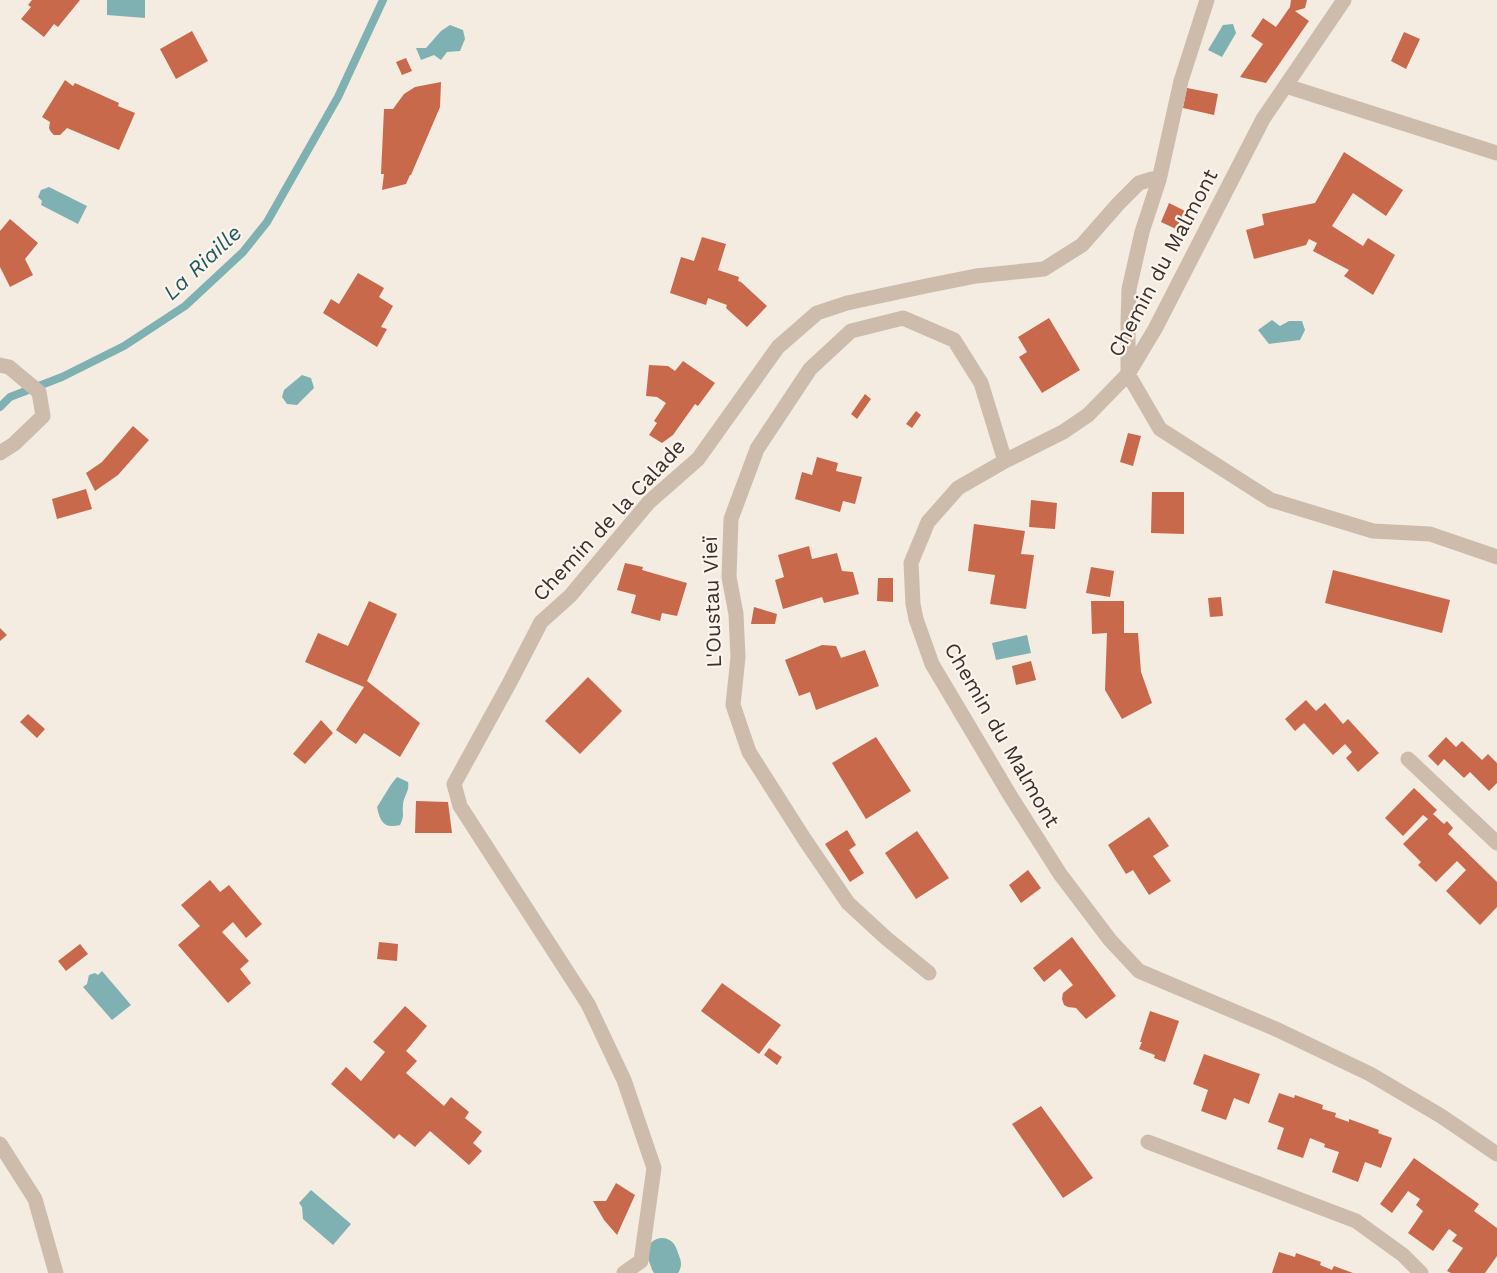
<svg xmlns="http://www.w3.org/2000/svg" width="1497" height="1273" viewBox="0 0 1497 1273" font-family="'Work Sans',sans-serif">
<rect width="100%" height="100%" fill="#f4ebe1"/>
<path fill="#7fb0b2" d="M 107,0 L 145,0 L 145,18 L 107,15 Z
M 1233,24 L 1236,33 L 1222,57 L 1208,50 L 1223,25 Z
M 450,25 L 463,30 L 465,39 L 460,51 L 447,52 L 441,60 L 434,55 L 421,60 L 416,48 L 426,48 L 441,31 Z
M 49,187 L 87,206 L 78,224 L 41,205 L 42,201 L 38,197 L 41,190 Z
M 1272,320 L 1280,326 L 1289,321 L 1302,321 L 1305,330 L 1300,340 L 1269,344 L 1258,330 Z
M 302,375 L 311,378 L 314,388 L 297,405 L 287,404 L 282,397 L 284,390 Z
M 1027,635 L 1031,653 L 996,660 L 992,643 Z
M 397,777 L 408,782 C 410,791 403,797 403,805 C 402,815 405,814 400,825 C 383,829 380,821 377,807 C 384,797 389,786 397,777 Z
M 102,971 L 131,1005 L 112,1020 L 83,987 L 87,984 L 89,975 L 95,973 L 98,975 Z
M 311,1190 L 351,1224 L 333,1245 L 303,1219 L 302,1207 L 299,1203 Z"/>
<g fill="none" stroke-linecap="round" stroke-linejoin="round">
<path stroke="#7fb0b2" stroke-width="8" d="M 0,407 L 10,397 L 62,377 L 124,346 L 185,306 L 243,252 L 267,222 L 338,97 L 383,0"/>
<path stroke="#7fb0b2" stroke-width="30" d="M 662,1253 L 666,1264"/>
</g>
<path fill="#c8694b" d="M 32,0 L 80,0 L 58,27 L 54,24 L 44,37 L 21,19 L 31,7 L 28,5 Z
M 1291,0 L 1307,0 L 1305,8 L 1295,11 L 1309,21 L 1266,83 L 1240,77 L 1263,44 L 1251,36 L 1263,18 L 1276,27 L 1290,7 Z
M 192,31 L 208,61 L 176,79 L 160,49 Z
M 1404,32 L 1420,39 L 1406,69 L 1391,61 Z
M 406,58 L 412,71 L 402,75 L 396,62 Z
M 65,80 L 73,86 L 75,83 L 119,103 L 118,106 L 135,113 L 119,150 L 67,128 L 60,135 L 54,135 L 51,132 L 49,128 L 50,122 L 42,117 Z
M 441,82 L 440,107 L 411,175 L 410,175 L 406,184 L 382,190 L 384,174 L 381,174 L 384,109 L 393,109 L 404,94 L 415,87 Z
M 1187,88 L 1218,94 L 1214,115 L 1183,108 Z
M 1344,152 L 1403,190 L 1386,216 L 1353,193 L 1332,226 L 1363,246 L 1368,238 L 1395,255 L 1373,295 L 1344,276 L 1349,270 L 1313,251 L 1317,243 L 1309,239 L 1306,245 L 1254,259 L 1246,230 L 1264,225 L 1262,214 L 1315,203 Z
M 1169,203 L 1185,211 L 1176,229 L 1161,222 Z
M 10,219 L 38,243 L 25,259 L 33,275 L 10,287 L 0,267 L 0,231 Z
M 702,237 L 726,244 L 718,270 L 739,277 L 738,281 L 741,282 L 767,306 L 747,327 L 726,308 L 727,305 L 708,298 L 706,305 L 670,293 L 681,257 L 694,261 Z
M 358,273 L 384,288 L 379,297 L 393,306 L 381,327 L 387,329 L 377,347 L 323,313 L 331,299 L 339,304 Z
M 1049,318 L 1080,370 L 1042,393 L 1019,357 L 1027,352 L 1018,337 Z
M 683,361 L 715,383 L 698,406 L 695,404 L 673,435 L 662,443 L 649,435 L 657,423 L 654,421 L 666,403 L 657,397 L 646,396 L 649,365 L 668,366 L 675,371 Z
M 865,394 L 871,399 L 857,419 L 851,414 Z
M 916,411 L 921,415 L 912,428 L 906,424 Z
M 133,426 L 149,440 L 118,475 L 95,491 L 86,473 L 102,462 Z
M 1128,433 L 1141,436 L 1133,466 L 1120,462 Z
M 817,457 L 838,463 L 836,471 L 862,477 L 855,504 L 843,501 L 840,512 L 795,499 L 802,472 L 812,475 Z
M 86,489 L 92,509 L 57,519 L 52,499 Z
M 1152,492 L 1184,492 L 1184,534 L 1151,533 Z
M 1031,500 L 1057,503 L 1055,529 L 1029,527 Z
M 974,524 L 1025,531 L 1021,554 L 1034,555 L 1026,609 L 990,604 L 995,575 L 968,571 Z
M 809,546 L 812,559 L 837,553 L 842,571 L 853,572 L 859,594 L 824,603 L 822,597 L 783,609 L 775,580 L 784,577 L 778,555 Z
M 625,563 L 643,567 L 642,570 L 687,583 L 677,616 L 662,613 L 660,621 L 631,613 L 636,595 L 617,590 Z
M 1091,567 L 1114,571 L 1110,597 L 1086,593 Z
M 1333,570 L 1450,600 L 1442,633 L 1325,603 Z
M 878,578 L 893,578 L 893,602 L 877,601 Z
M 1221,597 L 1223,616 L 1210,617 L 1208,598 Z
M 369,601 L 397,614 L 367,681 L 420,723 L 400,757 L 364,733 L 356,744 L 336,730 L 364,687 L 305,662 L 318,633 L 348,646 Z
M 1091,601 L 1124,601 L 1124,633 L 1138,633 L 1141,672 L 1152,703 L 1122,719 L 1105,690 L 1107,633 L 1092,634 Z
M 754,607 L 777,614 L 775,624 L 751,624 Z
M 0,628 L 7,635 L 0,641 Z
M 822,645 L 836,646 L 841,658 L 865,650 L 879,686 L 816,710 L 810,692 L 799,696 L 785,660 Z
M 1031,661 L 1036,680 L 1016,685 L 1012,666 Z
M 588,677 L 622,711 L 580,754 L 545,721 Z
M 1306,700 L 1316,711 L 1325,703 L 1343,724 L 1348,719 L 1379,753 L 1358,772 L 1346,758 L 1352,752 L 1345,744 L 1333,755 L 1304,723 L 1295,731 L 1285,719 Z
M 28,714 L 45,729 L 37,738 L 20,722 Z
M 321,720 L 333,733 L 305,764 L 293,754 Z
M 876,737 L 911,791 L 866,819 L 832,763 Z
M 1446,737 L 1456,747 L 1462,741 L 1482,760 L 1488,754 L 1497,763 L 1497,783 L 1489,791 L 1470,772 L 1464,778 L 1444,759 L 1438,766 L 1428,756 Z
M 1414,788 L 1437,810 L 1433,814 L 1444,824 L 1447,821 L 1453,828 L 1448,834 L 1497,882 L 1497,907 L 1480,925 L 1446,891 L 1466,870 L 1457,861 L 1436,882 L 1418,865 L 1421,862 L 1403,844 L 1428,819 L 1423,815 L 1403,836 L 1385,818 Z
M 416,801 L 448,802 L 452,833 L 415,833 Z
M 1149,817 L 1169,846 L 1153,856 L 1171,881 L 1149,895 L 1133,870 L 1126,874 L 1108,845 Z
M 847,830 L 856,845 L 849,850 L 864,873 L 850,882 L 825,844 Z
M 917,831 L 949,878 L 916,899 L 885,853 Z
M 1028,870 L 1041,888 L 1021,903 L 1009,885 Z
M 210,880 L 220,892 L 229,885 L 262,924 L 246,938 L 233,922 L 222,932 L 249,961 L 240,969 L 251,983 L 228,1003 L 178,945 L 200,926 L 181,905 Z
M 1072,937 L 1116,996 L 1086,1019 L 1076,1008 L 1068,1007 L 1064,1005 L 1062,999 L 1063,993 L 1073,985 L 1060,969 L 1044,982 L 1033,968 Z
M 379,942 L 398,944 L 397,961 L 377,959 Z
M 80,944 L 88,954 L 66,971 L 58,961 Z
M 722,983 L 781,1025 L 759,1054 L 701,1011 Z
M 405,1006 L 427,1026 L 406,1051 L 417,1061 L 406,1073 L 444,1106 L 451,1097 L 469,1112 L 465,1118 L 482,1132 L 473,1143 L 482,1151 L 469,1165 L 430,1131 L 415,1147 L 399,1134 L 394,1139 L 331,1084 L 346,1067 L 361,1081 L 385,1052 L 373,1042 Z
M 1150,1011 L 1179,1021 L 1165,1062 L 1154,1058 L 1155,1055 L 1139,1049 L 1142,1042 L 1140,1042 Z
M 769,1048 L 782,1057 L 777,1065 L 764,1055 Z
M 1204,1054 L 1260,1074 L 1249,1104 L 1234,1098 L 1226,1120 L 1201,1111 L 1208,1090 L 1193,1084 Z
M 1279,1093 L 1294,1098 L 1295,1095 L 1323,1105 L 1322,1109 L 1336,1113 L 1335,1117 L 1349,1122 L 1349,1119 L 1379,1130 L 1378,1133 L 1392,1138 L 1381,1168 L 1365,1162 L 1358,1182 L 1332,1172 L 1339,1152 L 1324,1147 L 1325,1144 L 1310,1138 L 1303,1158 L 1277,1149 L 1284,1128 L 1268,1122 Z
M 1041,1106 L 1093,1178 L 1063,1198 L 1012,1124 Z
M 1414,1158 L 1479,1204 L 1474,1211 L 1497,1228 L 1497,1256 L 1485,1273 L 1451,1273 L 1447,1271 L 1463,1248 L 1452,1241 L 1457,1235 L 1449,1229 L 1433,1251 L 1408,1233 L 1423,1211 L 1416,1205 L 1420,1199 L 1408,1191 L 1392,1213 L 1380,1204 Z
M 616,1183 L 635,1195 L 617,1235 L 604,1220 L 593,1201 L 606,1201 Z
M 1279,1252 L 1295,1257 L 1296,1253 L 1321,1262 L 1320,1265 L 1332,1270 L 1334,1266 L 1353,1273 L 1272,1273 Z"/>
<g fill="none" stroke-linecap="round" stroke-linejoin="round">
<path stroke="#cdbbac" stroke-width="15" d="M 1408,759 L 1497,843"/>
<path stroke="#cdbbac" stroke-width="15" d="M 1344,0 L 1263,119 L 1155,329 L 1128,374 L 1088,415 L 1063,432 L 1005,461 L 958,488 L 928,522 L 911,563 L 913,604 L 916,619 L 932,664 L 1011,797 L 1060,874 L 1110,940 L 1139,971 L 1278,1030 L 1370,1074 L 1441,1116 L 1497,1154
M 1286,86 L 1497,153
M 1159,180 L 1181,81 L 1207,0
M 0,365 L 9,367 L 39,392 L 43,416 L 14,444 L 0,453
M 929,973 L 886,938 L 848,903 L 805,840 L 749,752 L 733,705 L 738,657 L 736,614 L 729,577 L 731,519 L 757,449 L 810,369 L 851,331 L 903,318 L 954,340 L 981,383 L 1005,461
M 1148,1142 L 1356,1221 L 1403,1255 L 1421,1273
M 0,1144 L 35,1199 L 56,1273
M 624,1273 L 641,1261 L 654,1168 L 624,1080 L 588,1004 L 460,806 L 454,784 L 510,682 L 541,622 L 570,596 L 649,502 L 698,459 L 778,347 L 817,313 L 847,303 L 926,286 L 976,276 L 1044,269 L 1082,245 L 1119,203 L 1139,183 L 1152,179 L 1159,180 L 1142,232 L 1129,289 L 1128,324 L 1128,374 L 1160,429 L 1271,500 L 1373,531 L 1430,534 L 1497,557"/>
</g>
<g text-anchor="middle" stroke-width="4.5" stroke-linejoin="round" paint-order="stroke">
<g font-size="21" fill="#3b302b" stroke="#fbf5ee">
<text transform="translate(1163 263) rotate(-62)" y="7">Chemin du Malmont</text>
<text transform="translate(609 520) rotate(-47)" y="7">Chemin de la Calade</text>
<text transform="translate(712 602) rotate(-92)" y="7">L'Oustau Vieï</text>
<text transform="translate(1002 735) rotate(60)" y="7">Chemin du Malmont</text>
</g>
<g font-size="22" font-style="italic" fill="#1f5a5e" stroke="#fbf5ee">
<text transform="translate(202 262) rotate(-43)" y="8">La Riaille</text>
</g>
</g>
</svg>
